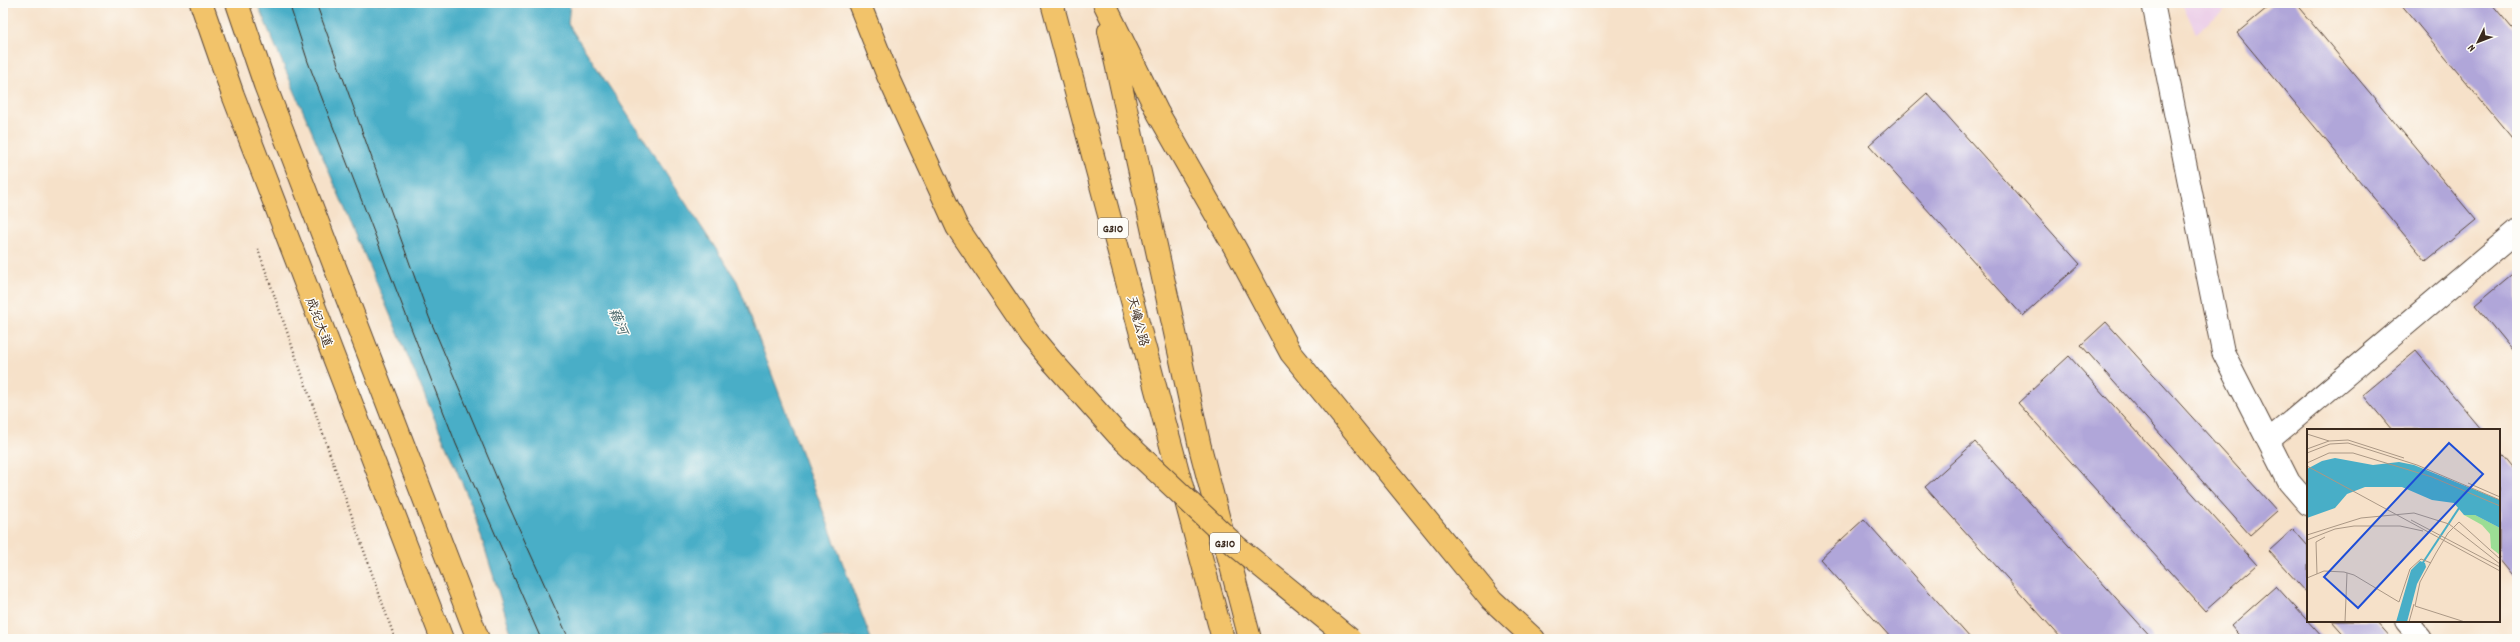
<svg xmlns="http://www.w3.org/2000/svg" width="2520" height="642" viewBox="0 0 2520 642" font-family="Dekko,'LXGW WenKai TC',sans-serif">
<rect width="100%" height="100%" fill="#fdfcf7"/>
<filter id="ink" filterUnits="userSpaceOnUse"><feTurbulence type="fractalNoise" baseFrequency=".025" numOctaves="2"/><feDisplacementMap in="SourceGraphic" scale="8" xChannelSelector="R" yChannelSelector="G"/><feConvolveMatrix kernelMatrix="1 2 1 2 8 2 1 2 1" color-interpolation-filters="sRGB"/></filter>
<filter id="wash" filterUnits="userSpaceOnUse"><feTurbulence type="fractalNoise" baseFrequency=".012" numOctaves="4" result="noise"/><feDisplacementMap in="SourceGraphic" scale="16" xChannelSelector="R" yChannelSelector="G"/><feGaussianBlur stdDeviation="0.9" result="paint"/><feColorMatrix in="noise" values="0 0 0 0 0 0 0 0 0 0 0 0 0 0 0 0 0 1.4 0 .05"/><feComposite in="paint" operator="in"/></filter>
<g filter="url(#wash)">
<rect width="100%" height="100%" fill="#f6e1c9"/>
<path fill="#edd1e9" d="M 2182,3 L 2234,3 L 2196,33 Z"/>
<path fill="#48aec7" stroke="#426c72" d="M 257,3 L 570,3 L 568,24 L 737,281 L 871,639 L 513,639 L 471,504 Z"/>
<g id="blocks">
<path fill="#b0a6d9" d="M 2273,3 L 2295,3 L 2476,220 L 2426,261 L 2237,33 Z
M 2400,3 L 2491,3 L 2517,34 L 2517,144 Z
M 1927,93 L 2080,264 L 2023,316 L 1869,145 Z
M 2517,270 L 2517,356 L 2475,305 Z
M 2106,322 L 2277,511 L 2250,535 L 2081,345 Z
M 2416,351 L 2482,430 L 2392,430 L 2363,395 Z
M 2069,356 L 2257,565 L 2205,611 L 2018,403 Z
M 1975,442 L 2153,639 L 2062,639 L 1925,487 Z
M 2499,451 L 2517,473 L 2517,581 L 2499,559 Z
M 1864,519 L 1971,639 L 1892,639 L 1820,559 Z
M 2293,529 L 2308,546 L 2308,594 L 2269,551 Z
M 2276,586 L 2324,639 L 2242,639 L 2231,626 Z
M 2332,621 L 2376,621 L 2392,639 L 2348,639 Z"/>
</g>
</g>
<g filter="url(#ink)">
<use href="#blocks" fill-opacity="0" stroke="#574538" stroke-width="1"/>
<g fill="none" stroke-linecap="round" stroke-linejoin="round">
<defs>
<path id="minor" d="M 2153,3 L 2223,352 L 2289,482 L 2308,504
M 2268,441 L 2517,231
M 2406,621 L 2421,639"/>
<path id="major" d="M 201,3 L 233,95 L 442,639
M 237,3 L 265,85 L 478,639"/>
<path id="highway" d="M 859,3 L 888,76 L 957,227 L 1031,336 L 1052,361
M 1052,3 L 1223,639
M 1104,3 L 1158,113 L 1235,248 L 1291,353 L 1492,600 L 1534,639
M 1109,31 L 1200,447 L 1250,639"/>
</defs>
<use href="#minor" stroke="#574538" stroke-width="24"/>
<use href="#major" stroke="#574538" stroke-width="24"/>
<use href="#highway" stroke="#574538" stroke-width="24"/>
<path stroke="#574538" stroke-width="2.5" stroke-dasharray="1 3" stroke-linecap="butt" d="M 258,249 L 395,639"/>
<use href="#minor" stroke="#fff" stroke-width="22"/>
<use href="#major" stroke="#f2c36a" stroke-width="22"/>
<use href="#highway" stroke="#f2c36a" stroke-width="22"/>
<path stroke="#3b2a1e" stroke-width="1" d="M 289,3 L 308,62 L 456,444 L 541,639
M 316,3 L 429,317 L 504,495 L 569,639"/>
<defs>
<path id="highway-bridge" d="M 1052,361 L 1118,435 L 1236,546 L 1350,639"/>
</defs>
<use href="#highway-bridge" stroke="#574538" stroke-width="24" stroke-linecap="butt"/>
<use href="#highway-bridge" stroke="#f2c36a" stroke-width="22"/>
</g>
</g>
<g text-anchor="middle" stroke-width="3" stroke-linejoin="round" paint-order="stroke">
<g fill="#fdfcf7" stroke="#75695f" stroke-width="1">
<rect x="1098" y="218" width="30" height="20" rx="3"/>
<rect x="1210" y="533" width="30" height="20" rx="3"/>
</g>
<g font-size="12" font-weight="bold" fill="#3b2a1e">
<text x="1113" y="232">G310</text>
<text x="1225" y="547">G310</text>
</g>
<g font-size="13" fill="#3b2a1e" stroke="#fdfcf7">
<text transform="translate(1139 321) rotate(75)" y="5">天巉公路</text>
<text transform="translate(320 322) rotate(69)" y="5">成纪大道</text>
</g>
<g font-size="14" font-style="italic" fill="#405f62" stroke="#fdfcf7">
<text transform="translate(619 321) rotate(67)" y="5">藉河</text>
</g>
</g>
<g transform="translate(2307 429)">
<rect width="193" height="193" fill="#f6e1c9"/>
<path d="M 157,86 L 168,86 L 193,99 L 193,126 L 184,119 L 183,105 L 175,96 Z" fill="#9bdd95"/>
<path d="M 28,29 L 66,36 L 92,33 L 107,36 L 193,71 L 193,99 L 168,86 L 157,86 L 147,74 L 125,71 L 95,58 L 58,58 L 40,65 L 28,79 L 0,89 L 0,40 L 15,32 ZM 113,132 L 118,134 L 119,138 L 110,155 L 100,193 L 89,193 L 104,141 Z" fill="#48aec7"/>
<path fill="none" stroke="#48aec7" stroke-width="2" d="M 113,138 L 154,76"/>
<path fill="none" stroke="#ab9885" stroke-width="1" d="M 0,5 L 22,12M 0,20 L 22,12 L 41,11 L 97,29M 0,24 L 23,15 L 41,14 L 110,36 L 193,71M 0,34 L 22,24 L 46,24 L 125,48 L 193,77M 0,37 L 193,142M 161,54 L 193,68M 104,91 L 193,138M 0,106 L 54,89 L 107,84 L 142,95 L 193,135M 0,111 L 28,100 L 47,97 L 93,97 L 116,102M 10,145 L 9,113 L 18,108M 0,149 L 17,142 L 37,143 L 47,146 L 92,173 L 103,140 L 114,130 L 124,134M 38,193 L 40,144M 102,193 L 107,175M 158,193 L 108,177 L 113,153 L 129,124 L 141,104 L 152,93 L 193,130"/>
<path fill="#1d4ed8" fill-opacity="0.15" stroke="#1d4ed8" stroke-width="2" d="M 142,14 L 176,45 L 51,179 L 17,148 Z"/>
<rect width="193" height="193" fill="none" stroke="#3b2a1e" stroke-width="2"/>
</g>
<rect width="2520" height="642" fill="none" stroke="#fdfcf7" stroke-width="16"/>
<g transform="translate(2478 42) rotate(227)" stroke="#fdfcf7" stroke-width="3" paint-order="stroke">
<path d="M0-3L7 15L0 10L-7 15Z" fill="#3b2a1e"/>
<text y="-6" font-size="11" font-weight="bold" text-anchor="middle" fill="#3b2a1e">N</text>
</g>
</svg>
